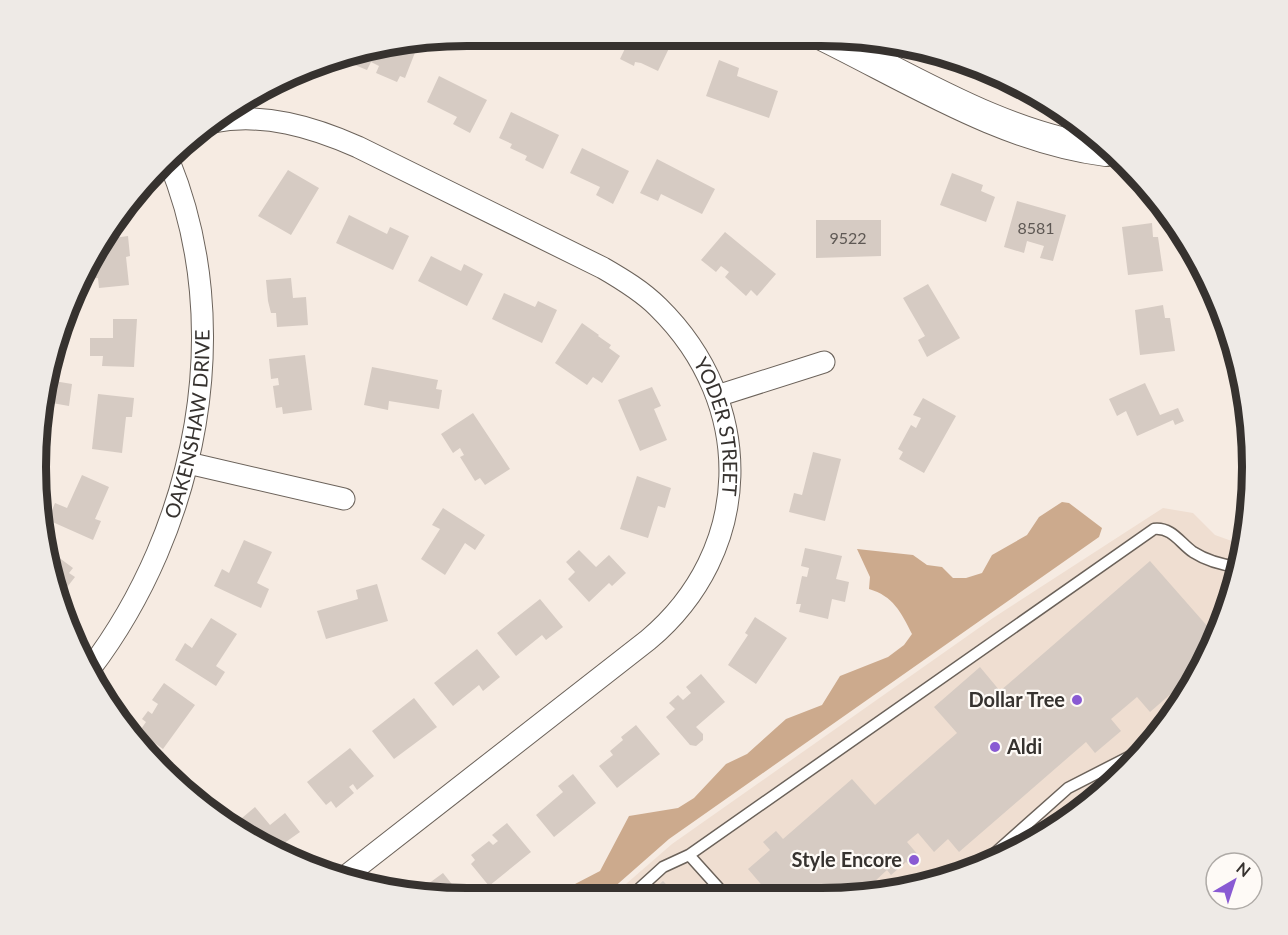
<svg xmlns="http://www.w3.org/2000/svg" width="1288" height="935" viewBox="0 0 1288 935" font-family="Lato,sans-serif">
<rect width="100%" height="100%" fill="#f6ebe2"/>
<path fill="#efded1" d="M 1163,508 L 1193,513 L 1215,535 L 1243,545 L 1229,606 L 1194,683 L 1145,752 L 1083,810 L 986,866 L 877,895 L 611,897 L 672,844 L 993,618 Z"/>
<path fill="#ccaa8d" d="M 1062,502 L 1069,503 L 1102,528 L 1099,537 L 669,839 L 603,897 L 550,897 L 600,871 L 629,816 L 678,808 L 694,798 L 726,764 L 747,754 L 786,719 L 822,705 L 840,676 L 888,657 L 904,645 L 912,634 C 901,612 893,596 869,589 L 870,577 L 857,549 L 913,555 L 927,565 L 942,567 L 953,578 L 966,578 L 982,573 L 992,555 L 1027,535 L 1039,517 Z"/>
<path fill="#d6cbc3" d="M 631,36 L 665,36 L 673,40 L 658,71 L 641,63 L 635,62 L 634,66 L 620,59 Z
M 402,45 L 416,50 L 405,78 L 400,76 L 397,82 L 376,73 L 379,66 L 371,62 L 367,70 L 350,63 L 355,51 Z
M 719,60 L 739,68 L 737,76 L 778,91 L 769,118 L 706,96 Z
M 439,76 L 487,100 L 470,133 L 453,124 L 457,117 L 427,102 Z
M 511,112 L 559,135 L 543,169 L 525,160 L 527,156 L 510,148 L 512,144 L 499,138 Z
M 582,148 L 629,171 L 613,204 L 596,195 L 600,187 L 570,173 Z
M 657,159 L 715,189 L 702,214 L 661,194 L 658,201 L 640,193 Z
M 288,170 L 319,188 L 291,235 L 258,216 Z
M 952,173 L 983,185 L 981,191 L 995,197 L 986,222 L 940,205 Z
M 1017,201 L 1066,215 L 1053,261 L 1040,258 L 1044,246 L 1027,241 L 1024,253 L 1004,247 Z
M 349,215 L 387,234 L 390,227 L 409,236 L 393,270 L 336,243 Z
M 816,220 L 881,220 L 881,256 L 816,258 Z
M 1152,223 L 1153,237 L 1158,237 L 1163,271 L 1128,275 L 1122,227 Z
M 725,232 L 776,274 L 757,296 L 751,290 L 746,296 L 725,277 L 729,272 L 721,266 L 716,272 L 701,260 Z
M 128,236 L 130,256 L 126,257 L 129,285 L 99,288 L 98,278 L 85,279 L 84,271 L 92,260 L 106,258 L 106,239 Z
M 431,256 L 461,271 L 464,264 L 483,274 L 467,306 L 418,281 Z
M 291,278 L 293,298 L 306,297 L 308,325 L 277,327 L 276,313 L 271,313 L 268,301 L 266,280 Z
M 928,284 L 960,338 L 927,357 L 918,340 L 925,336 L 903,298 Z
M 504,293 L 535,307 L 538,301 L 557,310 L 542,343 L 492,319 Z
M 1163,305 L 1165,318 L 1170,318 L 1175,351 L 1140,355 L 1135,310 Z
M 113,319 L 137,319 L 134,367 L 102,366 L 103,356 L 90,356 L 90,338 L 113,338 Z
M 582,323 L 599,335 L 598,336 L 611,345 L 609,348 L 620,356 L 602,383 L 593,377 L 587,385 L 555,363 Z
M 305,355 L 312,410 L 283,414 L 282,407 L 276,408 L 273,386 L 279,385 L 278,378 L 271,379 L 269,359 Z
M 372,367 L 438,380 L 436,389 L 442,390 L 439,409 L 389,401 L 388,410 L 364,405 Z
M 54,381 L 72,384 L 69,406 L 52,403 Z
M 1145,383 L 1160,415 L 1178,408 L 1184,421 L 1175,425 L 1173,420 L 1137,436 L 1126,411 L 1117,416 L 1109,399 Z
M 652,387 L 661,406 L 654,409 L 667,440 L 640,451 L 618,400 Z
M 98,394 L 134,398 L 132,417 L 126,417 L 122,453 L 92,449 Z
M 923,398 L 956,416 L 924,473 L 899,459 L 903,452 L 898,449 L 911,425 L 916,428 L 921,418 L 913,415 Z
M 473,413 L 510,469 L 485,485 L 480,478 L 475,481 L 460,457 L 464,455 L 460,448 L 453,453 L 441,434 Z
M 813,452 L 841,459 L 825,521 L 789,512 L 794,493 L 802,495 Z
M 82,475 L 109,487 L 95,519 L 101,521 L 93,540 L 48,520 L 55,503 L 67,508 Z
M 637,476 L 671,488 L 665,508 L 658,506 L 648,538 L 620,529 Z
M 443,508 L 485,535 L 475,550 L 465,543 L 445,575 L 421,559 L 440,529 L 432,525 Z
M 244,540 L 272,552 L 257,583 L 269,589 L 261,608 L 214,586 L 222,569 L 229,573 Z
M 46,548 L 73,568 L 69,573 L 75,577 L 61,595 L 58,593 Z
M 805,548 L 842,556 L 836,579 L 849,582 L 845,602 L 832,599 L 828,619 L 799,612 L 801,604 L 796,604 L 802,576 L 807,577 L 809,568 L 801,566 Z
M 579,550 L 596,567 L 609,555 L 626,573 L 612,586 L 609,583 L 589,602 L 568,579 L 575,572 L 566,562 Z
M 1150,561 L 1216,636 L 1194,683 L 1181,702 L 1173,692 L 1150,712 L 1137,697 L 1111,719 L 1121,731 L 1095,753 L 1086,742 L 959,852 L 948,839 L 934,852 L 918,833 L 907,842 L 919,856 L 909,865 L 906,862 L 891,875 L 887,870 L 874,882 L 877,886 L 867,895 L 771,896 L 748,869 L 770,850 L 763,842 L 776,831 L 783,839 L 852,779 L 875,805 L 957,733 L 934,707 L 980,667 L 1000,691 Z
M 377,584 L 388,621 L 326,639 L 317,611 L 358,599 L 356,590 Z
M 540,599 L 563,627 L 546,640 L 542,635 L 516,656 L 497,633 Z
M 755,617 L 787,638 L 756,684 L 728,665 L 748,635 L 745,633 Z
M 211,618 L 237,634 L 216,666 L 225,672 L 216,686 L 175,660 L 185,643 L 192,648 Z
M 477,649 L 500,677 L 483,691 L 479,685 L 453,706 L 434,683 Z
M 701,674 L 725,702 L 696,727 L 703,734 L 703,740 L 696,746 L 690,745 L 666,717 L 675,709 L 669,703 L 678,695 L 683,700 L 691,693 L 686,687 Z
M 164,683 L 195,705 L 163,749 L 139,732 L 146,722 L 142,719 L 148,711 L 152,714 L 158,704 L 152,700 Z
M 414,698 L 437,727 L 394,759 L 372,731 Z
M 636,725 L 660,754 L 617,788 L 599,766 L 613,755 L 610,751 L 623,740 L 621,737 Z
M 350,748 L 374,776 L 357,790 L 353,784 L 349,787 L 354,793 L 336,808 L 331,801 L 326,805 L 307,782 Z
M 573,774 L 596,803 L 554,837 L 536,815 L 563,792 L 558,786 Z
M 255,807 L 270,825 L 285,813 L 300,832 L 273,851 L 252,841 L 239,832 L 247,825 L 242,818 Z
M 507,823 L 531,852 L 489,886 L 471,864 L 475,860 L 471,855 L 489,841 L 493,845 L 498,841 L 492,835 Z
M 443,873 L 463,898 L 427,896 L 433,891 L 428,884 Z
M 663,881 L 678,897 L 645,897 Z"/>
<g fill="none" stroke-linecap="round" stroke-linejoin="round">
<defs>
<path id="lane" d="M 689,855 L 726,896
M 978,868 L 1068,788 L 1150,746
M 630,897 L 663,867 L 689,855 L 1154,529 C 1172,527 1180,543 1193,552 C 1207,561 1223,565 1238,567"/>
<g id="street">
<path id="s1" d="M 213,122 C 263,112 313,127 358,147 L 603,268 C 622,279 642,291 658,307 C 757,404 754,551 648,640 L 342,879"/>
<path d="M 717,396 L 824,362"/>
<path d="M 1249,424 L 1251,444"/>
<path d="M 188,463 L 344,499"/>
<path id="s2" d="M 90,669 C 197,528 237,327 169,161"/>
</g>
<path id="secondary" d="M 826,37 C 915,81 1005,138 1106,151"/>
</defs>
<use href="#lane" stroke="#6b625a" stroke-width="13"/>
<use href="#street" stroke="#6b625a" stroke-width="23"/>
<use href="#secondary" stroke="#6b625a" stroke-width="32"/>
<use href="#lane" stroke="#fff" stroke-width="10"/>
<use href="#street" stroke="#fff" stroke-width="21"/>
<use href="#secondary" stroke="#fff" stroke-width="30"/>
</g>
<g fill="#895ad3" stroke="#fefaf6" stroke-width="2">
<circle cx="1077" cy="700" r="6"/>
<circle cx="995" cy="747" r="6"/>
<circle cx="914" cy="860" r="6"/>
</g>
<g text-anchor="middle" stroke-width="4.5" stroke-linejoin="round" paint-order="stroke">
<g font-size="16" fill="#5e5854">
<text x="1036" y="234">8581</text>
<text x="848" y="244">9522</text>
</g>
<g font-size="20" fill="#36322f" stroke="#fefaf6">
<text dy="7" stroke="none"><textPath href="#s2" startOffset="268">OAKENSHAW DRIVE</textPath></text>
<text dy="7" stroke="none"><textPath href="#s1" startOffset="628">YODER STREET</textPath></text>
</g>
<g font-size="20" font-weight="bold" fill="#36322f" stroke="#fefaf6" text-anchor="end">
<text x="1065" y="707">Dollar Tree</text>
<text x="1007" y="754" text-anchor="start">Aldi</text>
<text x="902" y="867">Style Encore</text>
</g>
</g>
<path d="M0 0H1288V935H0ZM467 46H821A421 421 0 0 1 1242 467V467A421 421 0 0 1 821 888H467A421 421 0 0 1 46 467V467A421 421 0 0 1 467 46Z" fill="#eeeae6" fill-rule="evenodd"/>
<path fill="none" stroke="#36322f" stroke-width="8" d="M467 46H821A421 421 0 0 1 1242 467V467A421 421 0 0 1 821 888H467A421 421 0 0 1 46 467V467A421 421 0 0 1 467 46Z"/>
<g transform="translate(1234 881) rotate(39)"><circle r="28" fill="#fefaf6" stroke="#aeaaa6" stroke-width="1.5"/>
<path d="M0-4.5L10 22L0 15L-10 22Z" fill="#895ad3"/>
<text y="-9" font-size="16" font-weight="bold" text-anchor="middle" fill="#36322f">N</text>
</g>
</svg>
